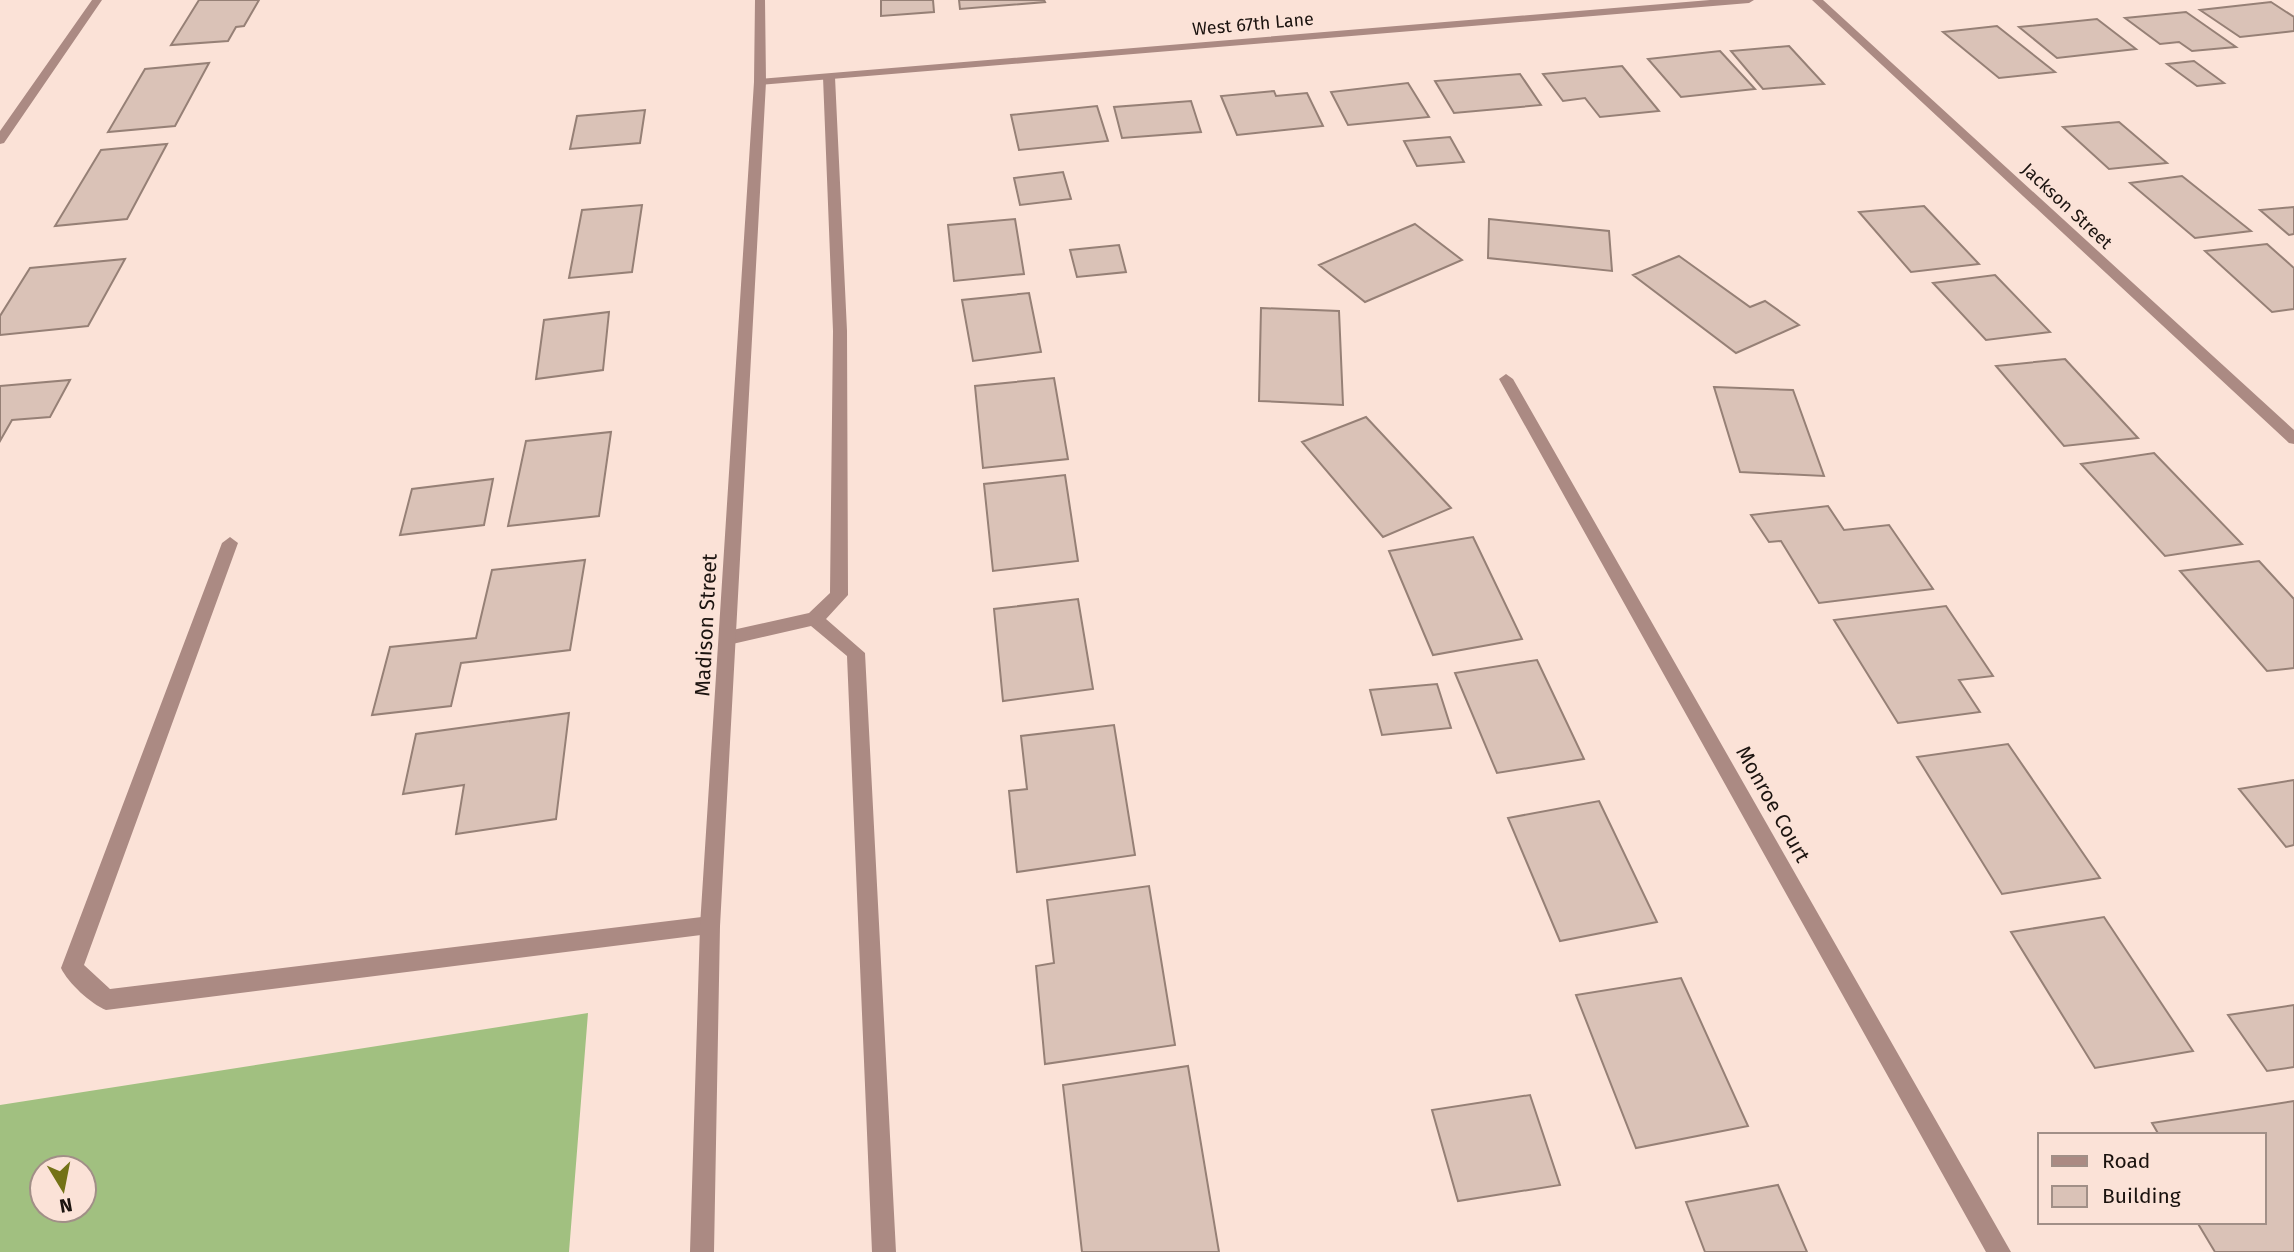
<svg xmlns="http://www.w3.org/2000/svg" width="2294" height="1252" viewBox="0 0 2294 1252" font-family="'Fira Sans',sans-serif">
<rect width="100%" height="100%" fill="#fbe2d7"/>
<path fill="#a1c080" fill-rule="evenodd" d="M 588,1013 L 569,1252 L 0,1252 L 0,1105 ZM 42,1168 L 84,1168 L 84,1210 L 42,1210 Z"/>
<path fill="#dac2b7" stroke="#968076" stroke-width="2" d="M 199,0 L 259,0 L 244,26 L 236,27 L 228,41 L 171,45 Z
M 881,0 L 933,0 L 934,12 L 881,16 Z
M 959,0 L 1044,0 L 1045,2 L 960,9 Z
M 2271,2 L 2294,17 L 2294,31 L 2240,37 L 2200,10 Z
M 2186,12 L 2236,47 L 2192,51 L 2179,42 L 2160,44 L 2125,18 Z
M 2097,19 L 2136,49 L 2057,58 L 2019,27 Z
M 1997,26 L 2055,72 L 1999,78 L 1943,32 Z
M 1789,46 L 1824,84 L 1763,89 L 1731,51 Z
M 1720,51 L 1755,89 L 1681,97 L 1648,59 Z
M 2194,61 L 2224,83 L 2197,86 L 2167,64 Z
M 209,63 L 175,126 L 108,132 L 145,69 Z
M 1622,66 L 1659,111 L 1600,117 L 1585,98 L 1563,101 L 1543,74 Z
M 1520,74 L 1541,105 L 1454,113 L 1435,81 Z
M 1408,83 L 1429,117 L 1348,125 L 1331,92 Z
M 1274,91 L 1276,96 L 1307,93 L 1323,126 L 1237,135 L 1221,96 Z
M 1191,101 L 1201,132 L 1122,138 L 1114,107 Z
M 1097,106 L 1108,141 L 1019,150 L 1011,115 Z
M 645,110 L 640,143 L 570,149 L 577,116 Z
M 2119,122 L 2167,163 L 2109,169 L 2063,127 Z
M 1450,137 L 1464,162 L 1417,166 L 1404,141 Z
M 167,144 L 127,219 L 55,226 L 101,150 Z
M 1063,172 L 1071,199 L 1020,205 L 1014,178 Z
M 2182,176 L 2251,231 L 2195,238 L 2130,183 Z
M 642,205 L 632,272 L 569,278 L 582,210 Z
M 1924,206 L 1979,264 L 1911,272 L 1859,212 Z
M 2294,207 L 2294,234 L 2289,235 L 2260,210 Z
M 1015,219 L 1024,274 L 954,281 L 948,225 Z
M 1489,219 L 1609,231 L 1612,271 L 1488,258 Z
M 1415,224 L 1462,260 L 1365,302 L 1319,265 Z
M 2267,244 L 2294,268 L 2294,309 L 2272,312 L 2205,251 Z
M 1119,245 L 1126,272 L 1077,277 L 1070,250 Z
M 1679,256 L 1750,307 L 1765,301 L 1799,325 L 1736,353 L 1633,275 Z
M 125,259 L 88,326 L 0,335 L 0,316 L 30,268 Z
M 1995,275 L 2050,332 L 1986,340 L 1933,283 Z
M 1029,293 L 1041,352 L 973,361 L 962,300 Z
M 1261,308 L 1339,311 L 1343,405 L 1259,401 Z
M 609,312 L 603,370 L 536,379 L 544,320 Z
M 2065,359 L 2138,438 L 2064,446 L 1996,366 Z
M 1054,378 L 1068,459 L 983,468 L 975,386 Z
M 70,380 L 50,417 L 12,420 L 0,441 L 0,386 Z
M 1714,387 L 1793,390 L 1824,476 L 1740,472 Z
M 1366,417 L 1451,508 L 1383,537 L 1302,442 Z
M 611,432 L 599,516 L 508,526 L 526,441 Z
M 2154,453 L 2242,544 L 2165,556 L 2081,464 Z
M 1065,475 L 1078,561 L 993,571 L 984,484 Z
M 493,479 L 484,525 L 400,535 L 412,489 Z
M 1828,506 L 1844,530 L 1889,525 L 1933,589 L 1819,603 L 1781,541 L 1769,542 L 1751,515 Z
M 1473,537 L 1522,639 L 1433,655 L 1389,551 Z
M 585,560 L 570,650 L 461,663 L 451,706 L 372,715 L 390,647 L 476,638 L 492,570 Z
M 2259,561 L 2294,599 L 2294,668 L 2267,671 L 2180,571 Z
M 1078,599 L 1093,689 L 1003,701 L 994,609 Z
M 1946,606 L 1993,676 L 1959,680 L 1980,712 L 1898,723 L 1834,620 Z
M 1537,660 L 1584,759 L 1497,773 L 1455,673 Z
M 1437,684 L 1451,728 L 1382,735 L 1370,690 Z
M 569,713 L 556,819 L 456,834 L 464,785 L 403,794 L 416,734 Z
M 1114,725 L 1135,855 L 1017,872 L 1009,791 L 1027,789 L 1021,736 Z
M 2008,744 L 2100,878 L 2002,894 L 1917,757 Z
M 2294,780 L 2294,845 L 2286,847 L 2239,789 Z
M 1599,801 L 1657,922 L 1560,941 L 1508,818 Z
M 1149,886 L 1175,1045 L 1045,1064 L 1036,966 L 1054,963 L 1047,900 Z
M 2104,917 L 2193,1051 L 2095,1068 L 2011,932 Z
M 1681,978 L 1748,1126 L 1636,1148 L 1576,995 Z
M 2294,1005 L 2294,1067 L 2267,1071 L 2228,1015 Z
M 1188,1066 L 1219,1252 L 1082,1252 L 1063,1085 Z
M 1530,1095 L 1560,1185 L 1458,1201 L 1432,1110 Z
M 2294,1101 L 2294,1252 L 2215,1252 L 2197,1222 L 2264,1222 L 2264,1135 L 2159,1135 L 2152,1123 Z
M 1778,1185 L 1807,1252 L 1705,1252 L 1686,1202 Z"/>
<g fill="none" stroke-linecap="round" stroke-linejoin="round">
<path fill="#ab8a83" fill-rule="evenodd" d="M 829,74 L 835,77 L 847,331 L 848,595 L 826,619 L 865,653 L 896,1252 L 872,1252 L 847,656 L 811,626 L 728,645 L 722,643 L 719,638 L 722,633 L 728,631 L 809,613 L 830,593 L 833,331 L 823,77 Z
M 230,537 L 238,543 L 84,965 L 110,989 L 710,916 L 717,919 L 720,926 L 717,933 L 106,1010 C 91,1004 68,983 61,968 L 222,543 Z"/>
<path fill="#ab8a83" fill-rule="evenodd" d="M 92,0 L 102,0 L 4,143 L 0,144 L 0,131 Z
M 1710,0 L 1754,0 L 1749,3 L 760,85 L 754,82 L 760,79 Z
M 1812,0 L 1823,0 L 2294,430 L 2294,444 L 2289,443 Z
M 1506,374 L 1513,379 L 2011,1252 L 1986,1252 L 1499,379 Z"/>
<path fill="#ab8a83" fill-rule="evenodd" d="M 755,0 L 765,0 L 766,82 L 720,926 L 714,1252 L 690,1252 L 700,926 L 754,82 Z"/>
</g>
<g text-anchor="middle" stroke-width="5" stroke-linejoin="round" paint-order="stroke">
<g font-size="18" fill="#1b130f" stroke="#fbe2d7">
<text transform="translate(1253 24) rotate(-5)" y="6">West 67th Lane</text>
<text transform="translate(2067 206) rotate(43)" y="6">Jackson Street</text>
</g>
<g font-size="21" fill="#1b130f" stroke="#fbe2d7">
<text transform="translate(706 625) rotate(-87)" y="7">Madison Street</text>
<text transform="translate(1773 804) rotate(61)" y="7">Monroe Court</text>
</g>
</g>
<rect x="2038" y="1133" width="228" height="91" fill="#fbe2d7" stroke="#a18f87" stroke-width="2"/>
<rect x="2052" y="1156" width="35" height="10" fill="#ab8a83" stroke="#a18f87" stroke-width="2"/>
<text x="2102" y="1168" font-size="21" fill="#1b130f">Road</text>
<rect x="2052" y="1186" width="35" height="21" fill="#dac2b7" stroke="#a18f87" stroke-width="2"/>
<text x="2102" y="1203" font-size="21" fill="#1b130f">Building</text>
<g transform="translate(63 1189) rotate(170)"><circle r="33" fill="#fbe2d7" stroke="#a18f87" stroke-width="2"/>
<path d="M0-5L12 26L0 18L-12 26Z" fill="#737216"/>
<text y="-10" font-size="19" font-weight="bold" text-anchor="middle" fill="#1b130f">N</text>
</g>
</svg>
